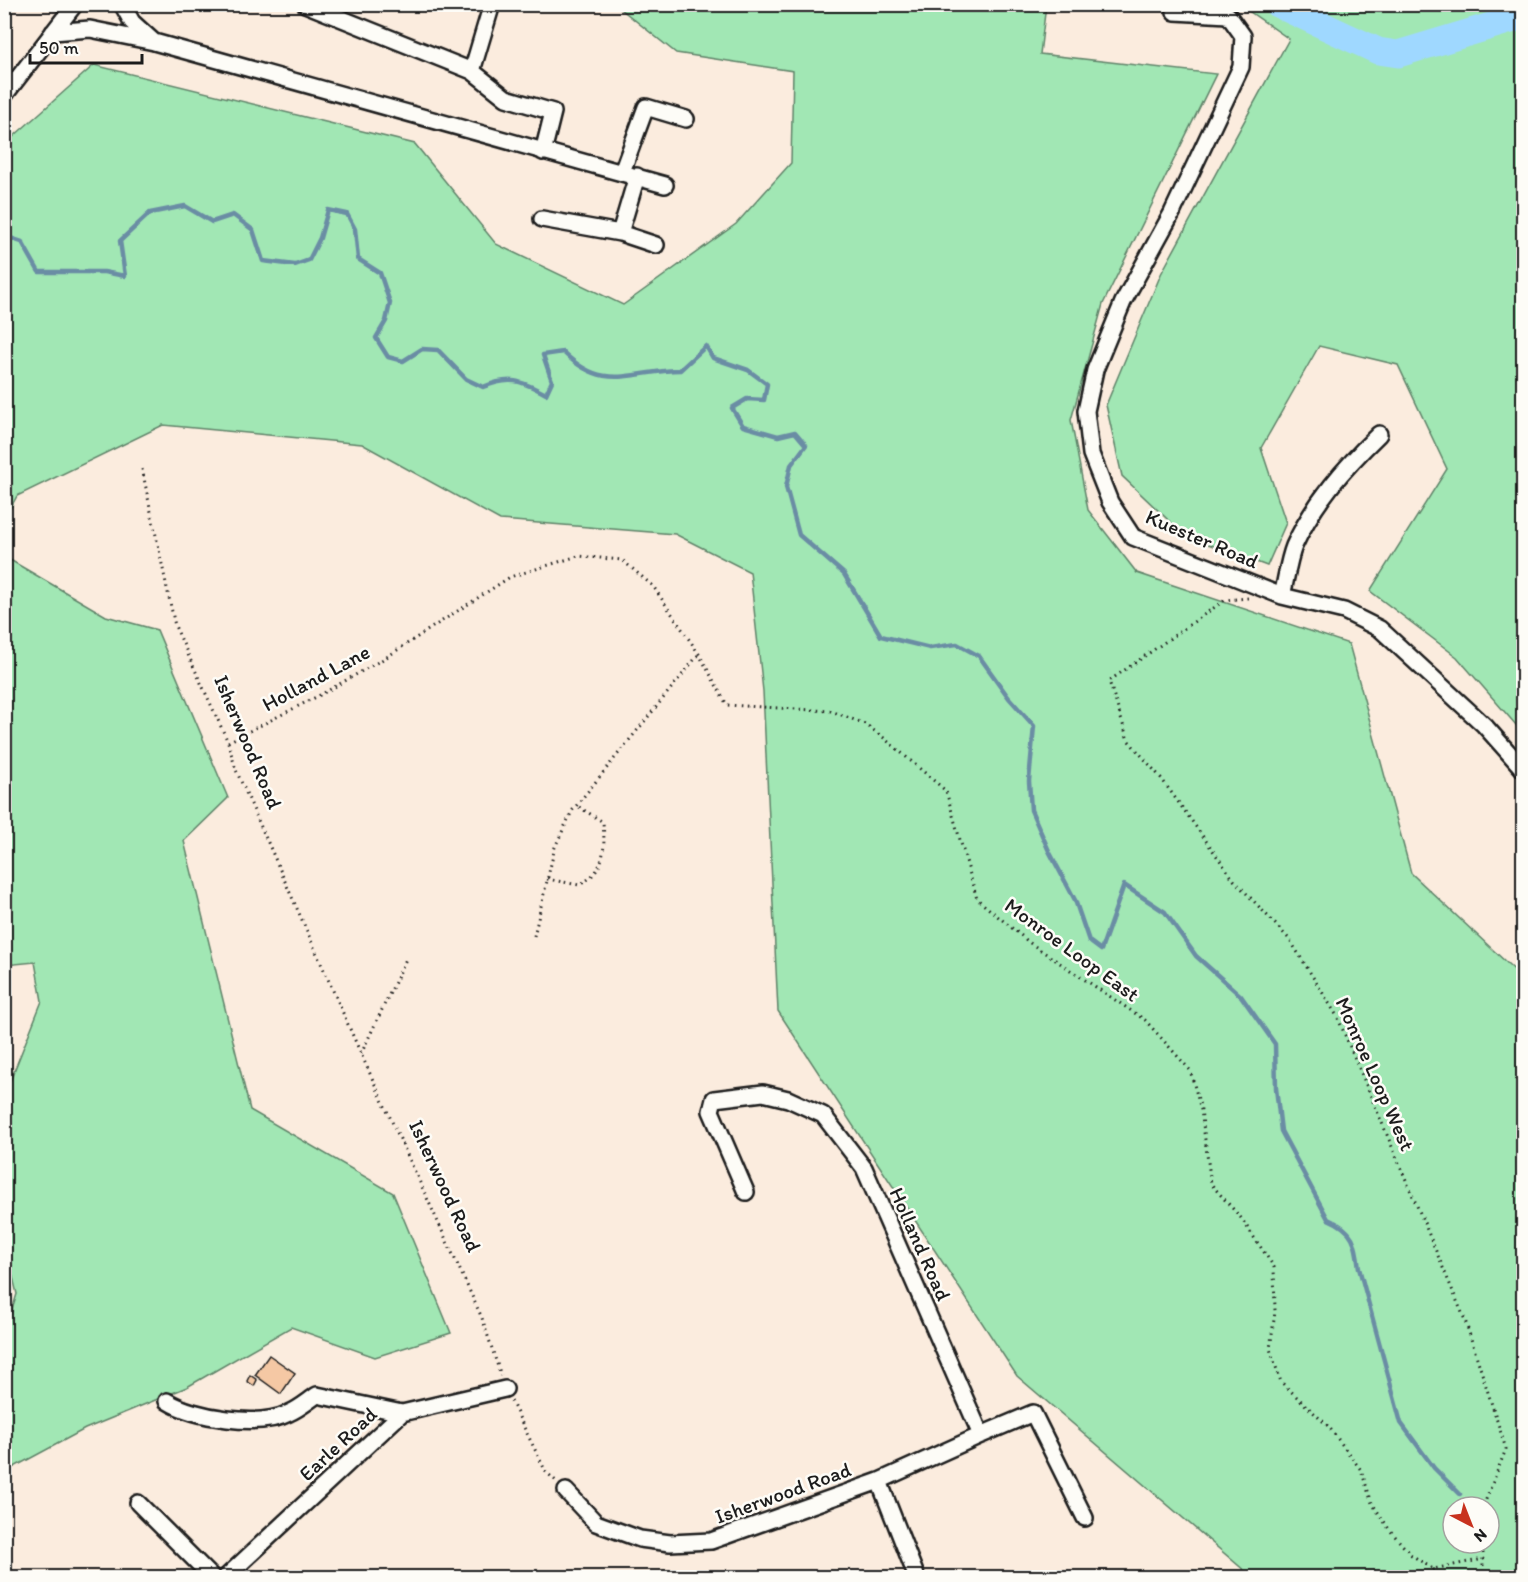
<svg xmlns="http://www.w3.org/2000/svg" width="1528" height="1582" viewBox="0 0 1528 1582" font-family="Itim,sans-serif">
<rect width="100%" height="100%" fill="#fdfcf7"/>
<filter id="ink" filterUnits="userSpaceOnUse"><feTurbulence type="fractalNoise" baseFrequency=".0167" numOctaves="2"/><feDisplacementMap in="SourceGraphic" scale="12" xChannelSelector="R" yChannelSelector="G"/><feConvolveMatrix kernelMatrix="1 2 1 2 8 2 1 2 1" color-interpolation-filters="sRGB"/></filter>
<g filter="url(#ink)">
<path fill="#fbecde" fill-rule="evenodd" d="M 5,5 L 1523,5 L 1523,1577 L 5,1578 ZM 1453,1507 L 1489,1507 L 1489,1543 L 1453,1543 Z"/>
<path fill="#a1e7b4" stroke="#5e8268" stroke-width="1.5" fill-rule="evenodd" d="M 616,5 L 1046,5 L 1040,54 L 1216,74 L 1103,304 L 1071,420 L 1088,510 L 1137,573 L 1349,644 L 1411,873 L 1523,978 L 1523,1577 L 1252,1577 L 1017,1376 L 778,1011 L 763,691 L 750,572 L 675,534 L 500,520 L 362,444 L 163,425 L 17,496 L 5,518 L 5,144 L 94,65 L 415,144 L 496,244 L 623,305 L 736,224 L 791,163 L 793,71 L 676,53 ZM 1453,1507 L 1489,1507 L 1489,1543 L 1453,1543 Z
M 1240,5 L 1523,5 L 1523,733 L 1457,657 L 1370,591 L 1447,469 L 1398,365 L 1319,346 L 1261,448 L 1286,523 L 1267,566 L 1184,535 L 1122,476 L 1106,405 L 1161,274 L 1289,39 Z
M 5,557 L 106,616 L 157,630 L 228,798 L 184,841 L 250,1110 L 393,1193 L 451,1333 L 375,1357 L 291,1327 L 187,1387 L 85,1429 L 5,1472 L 5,1332 L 17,1294 L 5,1244 L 5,1094 L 42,1001 L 35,962 L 5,965 Z"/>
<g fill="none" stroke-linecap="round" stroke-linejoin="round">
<path stroke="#6b8da4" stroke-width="4.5" d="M 1300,15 L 1309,4
M 4,236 L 22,242 L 39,272 L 104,272 L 125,276 L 120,241 L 150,213 L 185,206 L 212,222 L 233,215 L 253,230 L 263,261 L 295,265 L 309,260 L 320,238 L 328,210 L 347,214 L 355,229 L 358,259 L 380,273 L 390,303 L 386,321 L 376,338 L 388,357 L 403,361 L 422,349 L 438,350 L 466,379 L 483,387 C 510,376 520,380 546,394 L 552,381 L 543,355 L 563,352 C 605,393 630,371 680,370 L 706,346 L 713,358 L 748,370 L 767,384 L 764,400 L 747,399 L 732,408 L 743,426 L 778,436 L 795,432 L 806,445 L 791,465 L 786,487 L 799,535 L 844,574 L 881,636 L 930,648 L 957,644 L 979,656 L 1009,698 L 1034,726 L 1029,781 L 1031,810 L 1049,851 L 1075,900 L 1089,941 L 1101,950 L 1124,885 L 1165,912 L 1196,956 L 1241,996 L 1275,1044 L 1276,1088 L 1281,1131 L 1328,1219 C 1354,1230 1356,1242 1359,1268 L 1401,1423 L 1434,1468 L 1460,1494
M 1522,1561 L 1524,1563"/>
<path stroke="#9fd8ff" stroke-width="27" d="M 1277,4 L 1378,51 L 1398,54 L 1524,16"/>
</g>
<path fill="#f5c8a4" stroke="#1c1c1c" stroke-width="1.5" d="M 269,1355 L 295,1373 L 281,1394 L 255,1375 Z
M 250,1375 L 257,1380 L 254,1386 L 247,1381 Z"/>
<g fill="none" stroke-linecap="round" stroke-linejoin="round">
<defs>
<path id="minor" d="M 122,4 L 132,22 L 154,42 L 665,185
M 305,4 L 472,71 L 506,98 L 553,112 L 543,152
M 1175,12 L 1228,15 L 1243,36 L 1241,67 L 1172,213 L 1123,302 L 1095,370 L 1086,411 L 1091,454 L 1110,502 L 1133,537 L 1282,596 L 1344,611 L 1380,629 L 1484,725 L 1524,770
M 53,32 L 90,29 L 154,42
M 472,71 L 492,4
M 4,96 L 75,4
M 622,172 L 646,107 L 686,119
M 542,219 L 620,233 L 656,245
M 620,233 L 637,176
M 1282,596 C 1286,580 1288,561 1294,546 C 1314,502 1345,467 1379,434
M 746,1192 L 711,1111 L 714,1099 L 763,1093 L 788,1099 L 823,1115 L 864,1168 L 981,1435 L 1033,1413 L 1085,1518
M 167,1401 C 194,1418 260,1428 289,1413 C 299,1409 308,1401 317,1395 L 402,1413
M 879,1481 L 917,1578
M 566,1491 L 596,1523 L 640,1539 L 670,1543 L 711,1541 L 879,1481 L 981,1435
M 138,1503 L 213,1578
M 225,1578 L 402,1413 L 505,1389"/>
</defs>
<use href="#minor" stroke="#1c1c1c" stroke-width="20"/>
<path stroke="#1c1c1c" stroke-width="3" stroke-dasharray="1.5 4.5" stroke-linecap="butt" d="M 142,469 L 175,626 L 228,742 L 236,770 L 361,1054 L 482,1318 L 501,1376
M 1248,598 L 1225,600 L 1109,681 L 1128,740 L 1161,778 L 1234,880 L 1290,940 L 1337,1016 L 1465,1320 L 1506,1449 L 1483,1507
M 228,742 L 322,694 L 385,658 L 510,577 L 578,556 L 622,560 L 653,586 L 699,654 L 727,705 L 831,711 L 865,724 L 884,738 L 946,791 L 977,899 L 1030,943 L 1145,1020 L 1190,1070 L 1201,1110 L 1211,1184 L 1241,1218 L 1274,1267 L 1275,1312 L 1270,1349 L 1281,1382 L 1329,1427 L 1361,1470 L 1372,1503 L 1389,1529 L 1410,1554 L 1433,1569 L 1484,1559
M 547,879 L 579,885 C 606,871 605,849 603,822 L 576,805
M 534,936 L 555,847 L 572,811 L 699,654
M 361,1054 L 406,959
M 511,1401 L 546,1472 L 556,1481
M 1433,1569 L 1442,1578
M 1483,1578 L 1483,1543"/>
<use href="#minor" stroke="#fdfcf7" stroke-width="15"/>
</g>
</g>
<g text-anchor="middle" stroke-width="5" stroke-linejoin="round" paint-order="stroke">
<g font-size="21" fill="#1c1c1c" stroke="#fdfcf7">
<text transform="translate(1202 539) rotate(23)" y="7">Kuester Road</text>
<text transform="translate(316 678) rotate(-28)" y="7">Holland Lane</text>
<text transform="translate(248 742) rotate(67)" y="7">Isherwood Road</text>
<text transform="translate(1072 950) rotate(36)" y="7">Monroe Loop East</text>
<text transform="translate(1375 1074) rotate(66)" y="7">Monroe Loop West</text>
<text transform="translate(445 1186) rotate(65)" y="7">Isherwood Road</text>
<text transform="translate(920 1244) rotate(66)" y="7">Holland Road</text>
<text transform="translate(338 1444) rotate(-43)" y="7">Earle Road</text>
<text transform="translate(783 1493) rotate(-20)" y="7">Isherwood Road</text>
</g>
</g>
<rect width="1528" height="1582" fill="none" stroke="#fdfcf7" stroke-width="24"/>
<rect x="12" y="12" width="1504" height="1558" fill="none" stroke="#1c1c1c" stroke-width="2" filter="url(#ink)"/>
<g transform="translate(1471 1525) rotate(138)"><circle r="28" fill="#fdfcf7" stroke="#a3a29f" stroke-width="1.5"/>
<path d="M0-4.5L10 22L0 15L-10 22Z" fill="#c8321e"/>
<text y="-9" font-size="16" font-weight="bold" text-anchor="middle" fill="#1c1c1c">N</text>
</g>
<path d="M30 54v9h112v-9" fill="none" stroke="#1c1c1c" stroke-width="3"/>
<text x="39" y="54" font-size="18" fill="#1c1c1c" stroke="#fdfcf7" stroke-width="4.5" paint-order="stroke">50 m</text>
</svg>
